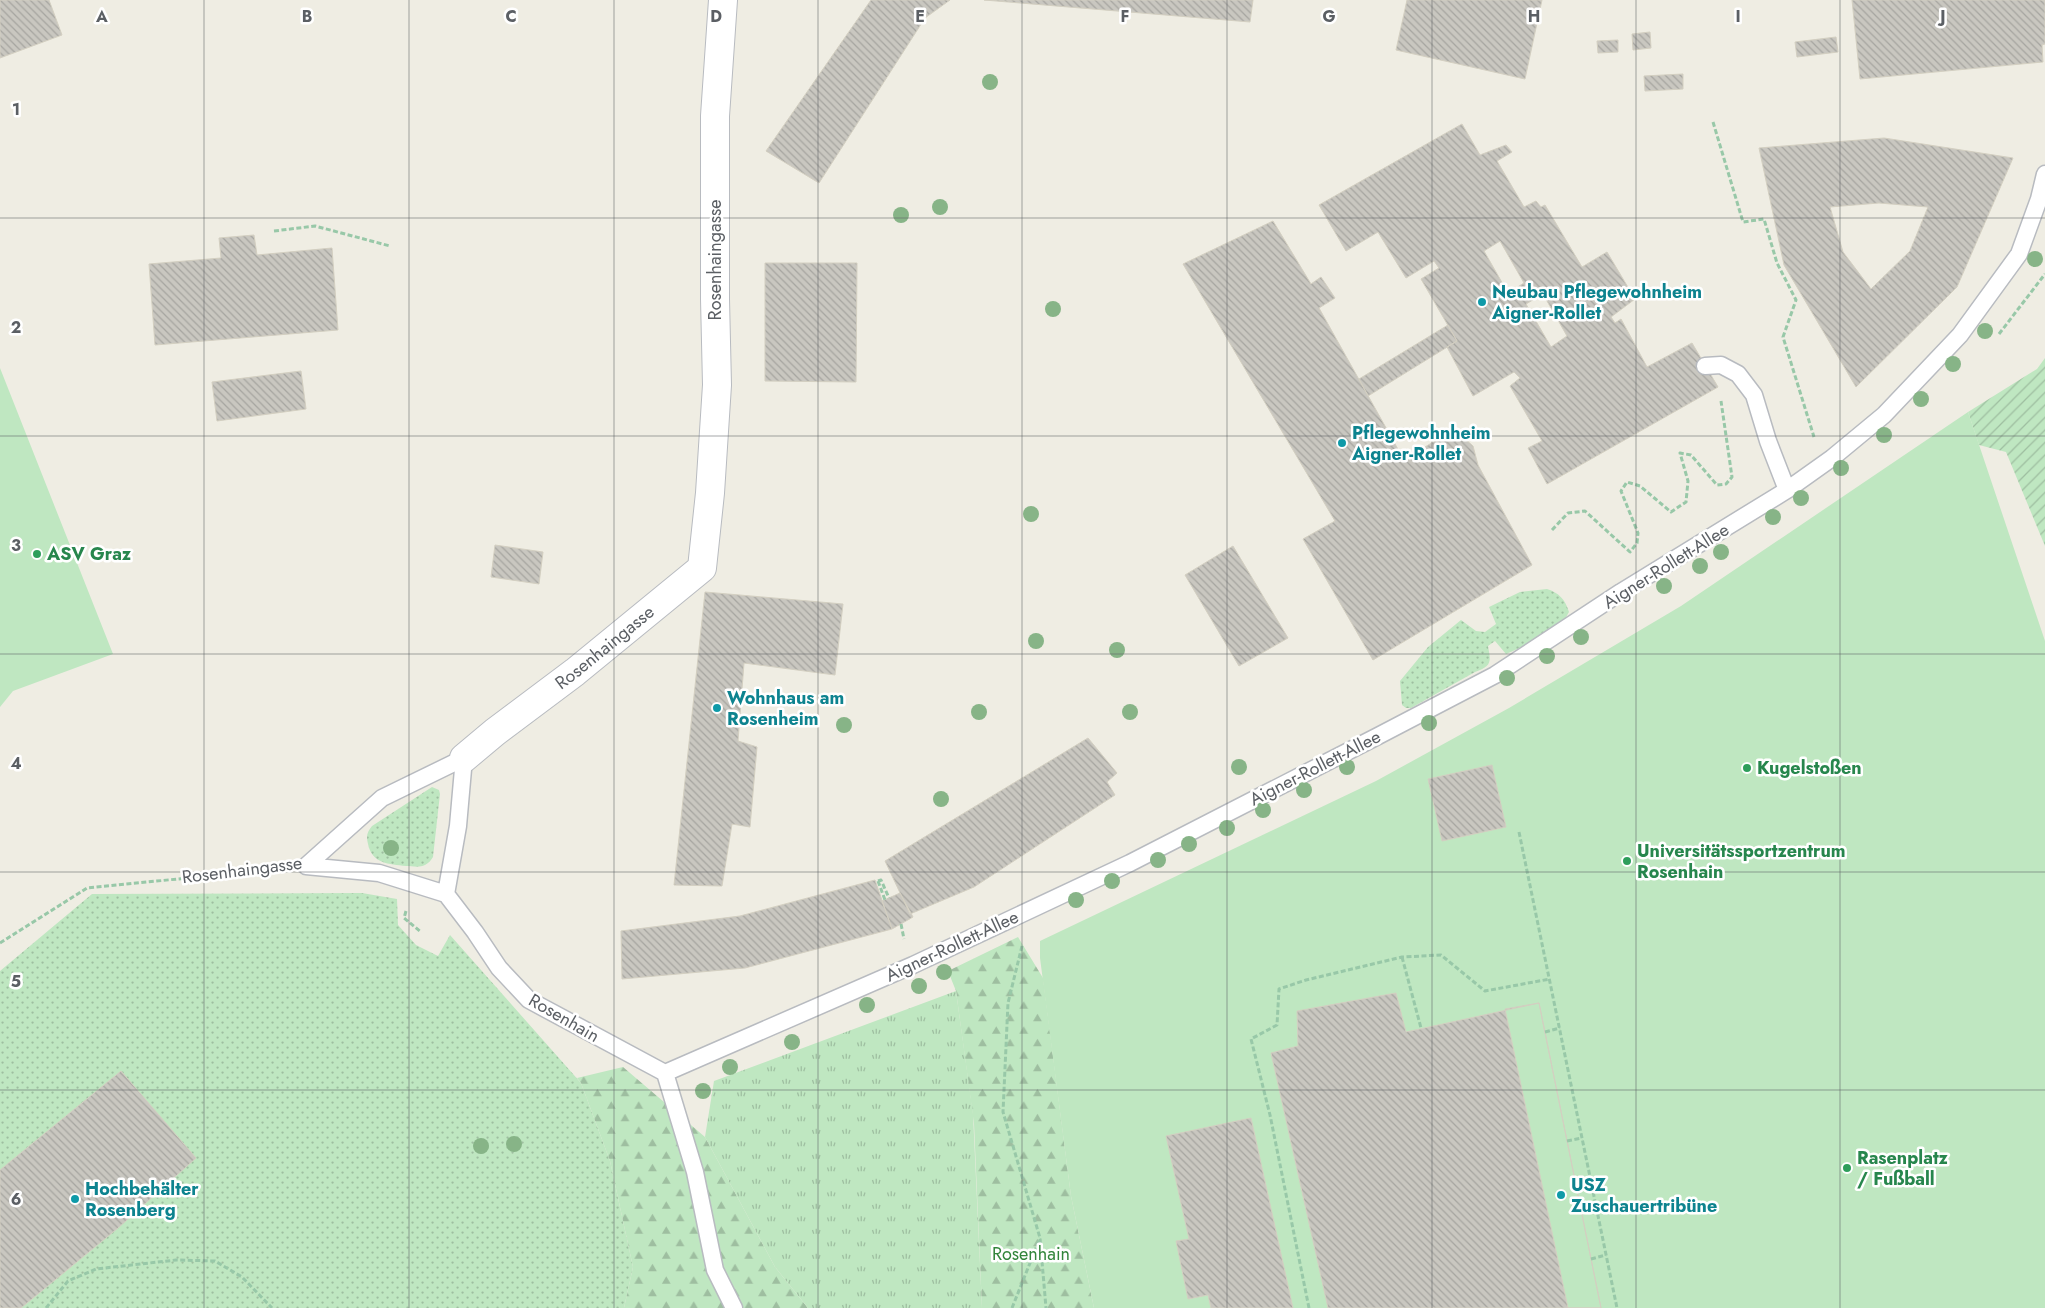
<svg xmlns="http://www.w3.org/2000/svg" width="2045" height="1308" viewBox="0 0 2045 1308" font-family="Jost,sans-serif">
<defs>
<pattern id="grass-dots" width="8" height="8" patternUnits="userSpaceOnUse" patternTransform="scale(1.25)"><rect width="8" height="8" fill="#bfe7c1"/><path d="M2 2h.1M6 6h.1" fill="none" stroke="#9ebea0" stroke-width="1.8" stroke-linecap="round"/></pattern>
<pattern id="forest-firs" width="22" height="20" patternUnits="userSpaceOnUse" patternTransform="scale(1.25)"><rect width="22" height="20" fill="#bfe7c1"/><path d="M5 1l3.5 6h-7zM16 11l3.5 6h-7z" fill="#9ebea0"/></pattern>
<pattern id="park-tufts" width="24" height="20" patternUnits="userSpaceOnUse" patternTransform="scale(1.25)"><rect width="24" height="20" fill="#bfe7c1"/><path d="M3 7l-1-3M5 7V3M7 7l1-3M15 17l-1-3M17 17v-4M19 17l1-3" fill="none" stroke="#9ebea0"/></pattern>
<pattern id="garden-furrows" width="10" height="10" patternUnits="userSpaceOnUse" patternTransform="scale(1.25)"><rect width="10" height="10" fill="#bfe7c1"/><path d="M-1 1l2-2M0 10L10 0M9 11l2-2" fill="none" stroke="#9ebea0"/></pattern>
<pattern id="building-back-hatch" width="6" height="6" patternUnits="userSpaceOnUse" patternTransform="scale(1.25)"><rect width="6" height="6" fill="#c9c7c0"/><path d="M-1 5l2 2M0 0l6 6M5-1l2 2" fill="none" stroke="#a6a5a0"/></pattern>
</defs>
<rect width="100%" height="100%" fill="#efede3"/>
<path fill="url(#grass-dots)" d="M 1547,589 C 1559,593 1565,599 1569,612 L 1565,619 L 1522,647 L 1506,654 L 1495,641 L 1488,646 C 1491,662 1492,666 1475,672 L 1411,708 L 1406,708 L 1402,705 L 1400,681 L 1428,647 L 1461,620 L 1476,631 L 1485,632 L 1496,624 L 1489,607 L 1520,592 Z
M 432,787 L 439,790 L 440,794 L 433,857 C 431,860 429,863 425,865 C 419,868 412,866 406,866 C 389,864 372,864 368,844 C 366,836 367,832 372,826 Z
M 362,893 L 397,899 L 398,925 L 416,945 L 438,956 L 450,935 L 581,1083 L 610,1161 L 633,1267 L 624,1308 L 0,1308 L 0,971 L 92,894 Z"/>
<path fill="url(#forest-firs)" d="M 1018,937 L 1043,978 L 1071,1196 L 1094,1308 L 982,1308 L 974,1124 L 956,991 L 948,971 Z
M 623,1067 L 705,1137 L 775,1267 L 808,1308 L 624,1308 L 633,1267 L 610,1161 L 581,1083 L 577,1078 Z"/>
<path fill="url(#park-tufts)" d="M 956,991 L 973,1114 L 982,1308 L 808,1308 L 775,1267 L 705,1137 L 714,1081 Z"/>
<path fill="url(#garden-furrows)" d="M 2045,358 L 2045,546 L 2006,452 L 1979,445 L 1968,412 L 2037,369 Z"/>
<path fill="#bfe7c1" d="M 0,368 L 113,654 L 13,691 L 0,707 Z
M 1968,412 L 2045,641 L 2045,1308 L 1094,1308 L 1071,1196 L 1040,958 L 1040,941 L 1376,781 L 1509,708 L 1681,606 Z"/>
<path fill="url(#building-back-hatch)" stroke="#d3cfc1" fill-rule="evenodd" d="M 0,0 L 49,0 L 62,35 L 0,58 Z
M 871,0 L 950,0 L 925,18 L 819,183 L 766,151 Z
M 984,0 L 1253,0 L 1250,22 Z
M 1407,0 L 1542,0 L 1525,79 L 1396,50 Z
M 1852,0 L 2045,0 L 2045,44 L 2042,45 L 2043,62 L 1860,79 Z
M 1650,32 L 1651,48 L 1633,50 L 1632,34 Z
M 1836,37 L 1838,52 L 1797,57 L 1795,42 Z
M 1618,40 L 1618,52 L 1598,53 L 1597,41 Z
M 1683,74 L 1683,89 L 1645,91 L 1644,76 Z
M 1462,124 L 1480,155 L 1506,145 L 1512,152 L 1497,161 L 1524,207 L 1536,201 L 1541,207 L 1545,205 L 1582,267 L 1607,252 L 1635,299 L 1611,317 L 1615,323 L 1621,319 L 1647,367 L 1692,343 L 1718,387 L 1547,484 L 1528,448 L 1542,441 L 1510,386 L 1520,378 L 1514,372 L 1473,396 L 1447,347 L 1457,341 L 1421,279 L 1439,268 L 1434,261 L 1406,278 L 1378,232 L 1346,251 L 1319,205 ZM 1500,241 L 1524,283 L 1508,293 L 1484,251 ZM 1543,294 L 1567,336 L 1551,347 L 1526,304 Z
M 1884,138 L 2013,158 L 1957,287 L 1856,387 L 1784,265 L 1759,148 ZM 1879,203 L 1928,207 L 1910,251 L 1871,289 L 1843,252 L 1830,207 Z
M 1273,221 L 1311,284 L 1321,277 L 1335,298 L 1319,308 L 1404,460 L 1438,439 L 1455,434 L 1465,439 L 1473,446 L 1478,465 L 1532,565 L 1373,660 L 1303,539 L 1335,521 L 1183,264 Z
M 254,235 L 257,255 L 332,248 L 338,330 L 155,345 L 149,264 L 221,258 L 219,238 Z
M 765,263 L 857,263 L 856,382 L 765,381 Z
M 1448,325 L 1457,341 L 1368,396 L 1359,379 Z
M 301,371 L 306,409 L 217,421 L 212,382 Z
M 495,545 L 543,552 L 539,584 L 491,577 Z
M 1233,546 L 1288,638 L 1239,666 L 1185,575 Z
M 705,592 L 843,604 L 835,675 L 744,663 L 738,741 L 757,747 L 750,827 L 732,824 L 722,886 L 674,885 Z
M 1088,738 L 1117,773 L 1107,782 L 1115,795 L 974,887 L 910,914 L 885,861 Z
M 1492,765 L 1506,827 L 1442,841 L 1428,779 Z
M 875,880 L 892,929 L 745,968 L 622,979 L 621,931 L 740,916 Z
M 900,893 L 913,917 L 892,929 L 882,901 Z
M 1396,993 L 1406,1032 L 1539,1003 L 1601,1308 L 1328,1308 L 1271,1053 L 1298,1046 L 1297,1011 Z
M 1539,1003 L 1601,1308 L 1568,1308 L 1505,1009 Z
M 121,1071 L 196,1158 L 118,1228 L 21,1308 L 0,1308 L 0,1170 Z
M 1251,1118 L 1293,1308 L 1211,1308 L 1208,1295 L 1188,1299 L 1176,1241 L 1189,1239 L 1166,1136 Z"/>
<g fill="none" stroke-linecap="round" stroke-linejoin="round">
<defs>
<path id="lane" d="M 1705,366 L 1721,365 L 1738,374 L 1754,395 L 1768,441 L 1787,490
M 464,758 L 458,826 L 446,894 L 475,932 L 499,968 L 529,1000 L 665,1073
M 306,866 L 382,798 L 464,758
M 306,866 L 379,873 L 446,894
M 665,1073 L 913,965 L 1130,863 L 1378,736 L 1495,675 L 1621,592 L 1787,490 L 1832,458 L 1884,415 L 1960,335 L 2019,254 L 2039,199 L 2045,174
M 665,1073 L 695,1172 L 715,1270 L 734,1308"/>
<g id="street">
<path id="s1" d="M 464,758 L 495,732 L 575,672 L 702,568 L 710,493 L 717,385 L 715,299 L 715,116 L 723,0"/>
</g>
</defs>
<use href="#lane" stroke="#b8bbc0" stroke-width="19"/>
<use href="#street" stroke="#b8bbc0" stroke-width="30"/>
<path stroke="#98c8a8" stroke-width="3" stroke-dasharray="5 2.5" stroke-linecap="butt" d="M 1713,122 L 1743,222 L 1764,219 L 1777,263 L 1796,300 L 1783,337 L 1814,437
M 274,231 L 315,226 L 390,246
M 1999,334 L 2045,274
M 1552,530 L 1568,513 L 1585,511 L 1630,552 L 1637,543 L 1638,533 L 1621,491 L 1627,482 L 1640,486 L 1671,512 L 1686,502 L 1688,481 L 1680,453 L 1691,455 L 1717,485 L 1726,484 L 1732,477 L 1721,401
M 1519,832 L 1617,1308
M 878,881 L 881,880 L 889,898
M 878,881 L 885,900
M 406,911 L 404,918 L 421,932
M 901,924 L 904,939
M 0,943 L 87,888 L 278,869
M 1022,946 L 1008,1003 L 1003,1112 L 1040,1238 L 1046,1308
M 1402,957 L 1421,1028
M 1545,1032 L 1560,1028
M 1567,1141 L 1582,1138
M 1591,1259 L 1606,1255
M 46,1308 L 68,1281 L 96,1269 L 176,1260 L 215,1261 L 242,1277 L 272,1308
M 1012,1308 L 1040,1238
M 1309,1308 L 1270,1115 L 1251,1039 L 1277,1025 L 1279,989 L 1306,980 L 1402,957 L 1441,955 L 1485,991 L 1550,979"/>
<use href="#lane" stroke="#fff" stroke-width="16"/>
<use href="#street" stroke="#fff" stroke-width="28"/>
</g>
<g fill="#87b487">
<circle cx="990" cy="82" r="8"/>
<circle cx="940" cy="207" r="8"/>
<circle cx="901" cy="215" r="8"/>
<circle cx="2035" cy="259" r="8"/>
<circle cx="1053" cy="309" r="8"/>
<circle cx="1985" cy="331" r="8"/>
<circle cx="1953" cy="364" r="8"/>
<circle cx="1921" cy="399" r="8"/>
<circle cx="1884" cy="435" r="8"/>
<circle cx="1841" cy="468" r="8"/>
<circle cx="1801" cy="498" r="8"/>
<circle cx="1031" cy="514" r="8"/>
<circle cx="1773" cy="517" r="8"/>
<circle cx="1721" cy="552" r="8"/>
<circle cx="1700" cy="566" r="8"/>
<circle cx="1664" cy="586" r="8"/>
<circle cx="1581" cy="637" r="8"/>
<circle cx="1036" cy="641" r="8"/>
<circle cx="1117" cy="650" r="8"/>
<circle cx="1547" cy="656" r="8"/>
<circle cx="1507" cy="678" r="8"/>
<circle cx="979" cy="712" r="8"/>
<circle cx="1130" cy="712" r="8"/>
<circle cx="1429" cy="723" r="8"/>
<circle cx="844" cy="725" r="8"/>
<circle cx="1239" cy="767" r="8"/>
<circle cx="1347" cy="767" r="8"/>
<circle cx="1304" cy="790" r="8"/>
<circle cx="941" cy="799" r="8"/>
<circle cx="1263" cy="810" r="8"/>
<circle cx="1227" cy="828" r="8"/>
<circle cx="1189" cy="844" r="8"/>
<circle cx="391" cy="848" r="8"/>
<circle cx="1158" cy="860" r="8"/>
<circle cx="1112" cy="881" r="8"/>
<circle cx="1076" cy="900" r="8"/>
<circle cx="944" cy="972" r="8"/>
<circle cx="919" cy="986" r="8"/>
<circle cx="867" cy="1005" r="8"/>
<circle cx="792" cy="1042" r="8"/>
<circle cx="730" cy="1067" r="8"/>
<circle cx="703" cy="1091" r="8"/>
<circle cx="514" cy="1144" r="8"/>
<circle cx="481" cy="1146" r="8"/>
</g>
<path fill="none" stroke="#5b5f64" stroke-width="1" stroke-opacity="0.55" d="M 204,0 L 204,1308M 409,0 L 409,1308M 614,0 L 614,1308M 818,0 L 818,1308M 1022,0 L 1022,1308M 1227,0 L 1227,1308M 1432,0 L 1432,1308M 1636,0 L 1636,1308M 1840,0 L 1840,1308M 0,218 L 2045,218M 0,436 L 2045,436M 0,654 L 2045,654M 0,872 L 2045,872M 0,1090 L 2045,1090"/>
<g fill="#0f9aa8" stroke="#fff" stroke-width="2">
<circle cx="1482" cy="302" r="5"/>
<circle cx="1342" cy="443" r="5"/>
<circle cx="717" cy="708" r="5"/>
<circle cx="1561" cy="1195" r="5"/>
<circle cx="75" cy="1199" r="5"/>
</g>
<g fill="#2e9e5b" stroke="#fff" stroke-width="2">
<circle cx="37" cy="554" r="5"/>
<circle cx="1747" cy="768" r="5"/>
<circle cx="1627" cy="861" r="5"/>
<circle cx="1847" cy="1168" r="5"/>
</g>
<g text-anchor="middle" stroke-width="5" stroke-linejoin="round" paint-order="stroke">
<g font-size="18" fill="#5b5f64" stroke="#fff">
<text transform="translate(715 260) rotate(-90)" y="6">Rosenhaingasse</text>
<text transform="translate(1666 566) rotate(-32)" y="6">Aigner-Rollett-Allee</text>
<text dy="6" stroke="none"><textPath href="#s1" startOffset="179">Rosenhaingasse</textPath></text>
<text transform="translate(1315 768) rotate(-27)" y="6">Aigner-Rollett-Allee</text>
<text transform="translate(242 870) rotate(-7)" y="6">Rosenhaingasse</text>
<text transform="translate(952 946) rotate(-25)" y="6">Aigner-Rollett-Allee</text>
<text transform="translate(564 1018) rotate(30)" y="6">Rosenhain</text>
</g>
<g font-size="18" font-weight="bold" fill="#0d838f" stroke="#fff" text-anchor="start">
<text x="1492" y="298">Neubau Pflegewohnheim<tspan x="1492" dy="21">Aigner-Rollet</tspan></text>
<text x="1352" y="439">Pflegewohnheim<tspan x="1352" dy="21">Aigner-Rollet</tspan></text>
<text x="727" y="704">Wohnhaus am<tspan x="727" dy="21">Rosenheim</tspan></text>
<text x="1571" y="1191">USZ<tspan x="1571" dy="21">Zuschauertribüne</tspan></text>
<text x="85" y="1195">Hochbehälter<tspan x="85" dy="21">Rosenberg</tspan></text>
</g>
<g font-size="18" font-weight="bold" fill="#27864d" stroke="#fff" text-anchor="start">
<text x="47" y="560">ASV Graz</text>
<text x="1757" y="774">Kugelstoßen</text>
<text x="1637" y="857">Universitätssportzentrum<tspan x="1637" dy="21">Rosenhain</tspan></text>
<text x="1857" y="1164">Rasenplatz<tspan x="1857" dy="21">/ Fußball</tspan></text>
</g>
<g font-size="18" fill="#32853b" stroke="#fff">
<text x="1031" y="1260">Rosenhain</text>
</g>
</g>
<g font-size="16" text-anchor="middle" font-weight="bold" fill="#5b5f64" stroke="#fff" stroke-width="5" stroke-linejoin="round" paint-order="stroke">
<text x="102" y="22">A</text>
<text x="307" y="22">B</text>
<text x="511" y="22">C</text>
<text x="716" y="22">D</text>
<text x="920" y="22">E</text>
<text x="1125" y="22">F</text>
<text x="1329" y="22">G</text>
<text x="1534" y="22">H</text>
<text x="1738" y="22">I</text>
<text x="1943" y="22">J</text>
<text x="16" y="115">1</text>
<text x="16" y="333">2</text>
<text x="16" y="551">3</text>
<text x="16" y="769">4</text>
<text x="16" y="987">5</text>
<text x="16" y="1205">6</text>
</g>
</svg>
